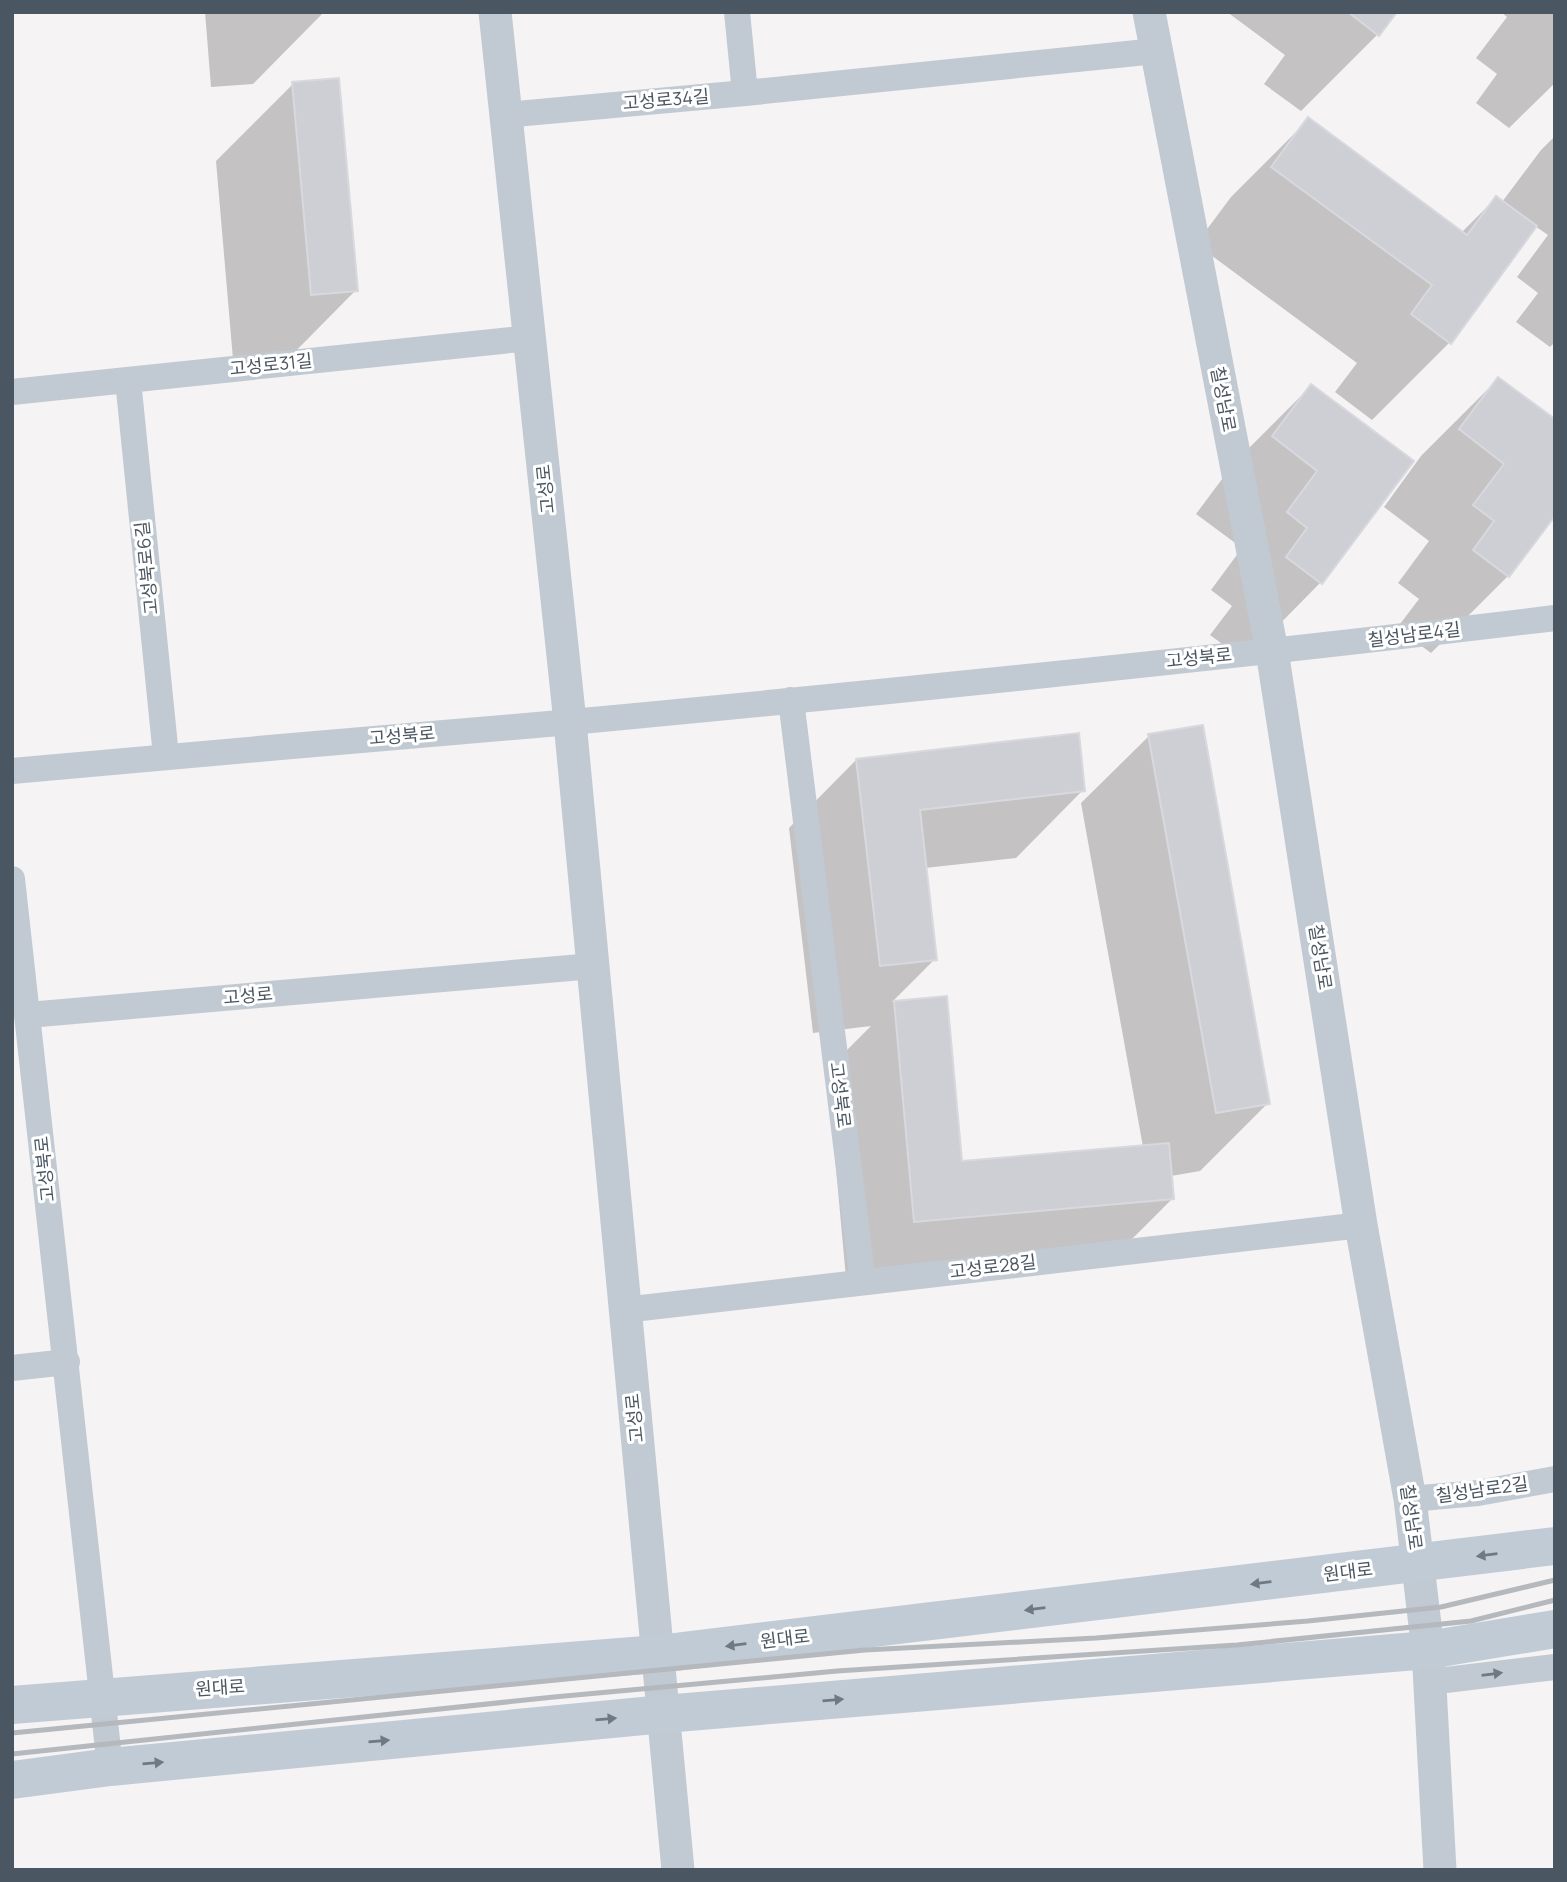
<svg xmlns="http://www.w3.org/2000/svg" width="1567" height="1882" viewBox="0 0 1567 1882" font-family="Manrope,'Noto Sans KR',sans-serif">
<rect width="100%" height="100%" fill="#f5f3f3"/>
<path fill="#0003" d="M 205,12 L 324,12 L 253,84 L 211,87 Z
M 1227,12 L 1395,12 L 1378,34 L 1301,111 L 1264,84 L 1285,55 Z
M 1501,12 L 1555,12 L 1555,83 L 1509,128 L 1476,103 L 1497,74 L 1476,58 L 1507,17 Z
M 293,84 L 356,290 L 279,368 L 234,371 L 216,161 Z
M 1308,120 L 1461,233 L 1496,198 L 1502,202 L 1541,150 L 1555,136 L 1555,342 L 1550,347 L 1516,322 L 1538,293 L 1517,277 L 1548,235 L 1535,226 L 1449,343 L 1372,420 L 1335,392 L 1357,363 L 1196,244 L 1231,197 Z
M 1498,379 L 1555,421 L 1508,576 L 1431,653 L 1397,628 L 1419,599 L 1398,583 L 1429,541 L 1384,507 L 1421,456 Z
M 1311,386 L 1411,461 L 1320,583 L 1244,660 L 1210,635 L 1232,606 L 1211,590 L 1242,548 L 1196,514 L 1234,463 Z
M 1149,736 L 1268,1103 L 1200,1171 L 1171,1176 L 1173,1198 L 1105,1266 L 847,1289 L 827,1070 L 871,1026 L 813,1033 L 789,828 L 856,760 L 1083,790 L 1016,858 L 925,868 L 935,959 L 892,1002 L 946,998 L 961,1163 L 1143,1147 L 1081,803 Z"/>
<path fill="#cdcfd5" stroke="#d7d9de" stroke-width="2" d="M 1348,12 L 1397,12 L 1379,36 Z
M 339,78 L 358,291 L 311,295 L 292,82 Z
M 1308,117 L 1467,235 L 1496,196 L 1537,226 L 1451,344 L 1411,314 L 1432,285 L 1271,167 Z
M 1498,377 L 1555,419 L 1555,516 L 1509,577 L 1473,550 L 1494,521 L 1473,505 L 1504,464 L 1459,429 Z
M 1311,384 L 1414,461 L 1322,584 L 1286,557 L 1307,528 L 1287,512 L 1317,471 L 1272,436 Z
M 1203,725 L 1270,1104 L 1216,1113 L 1148,734 Z
M 1079,733 L 1085,791 L 920,810 L 937,960 L 880,966 L 856,759 Z
M 947,996 L 962,1161 L 1169,1143 L 1174,1199 L 914,1222 L 894,1001 Z"/>
<g fill="none" stroke-linecap="round" stroke-linejoin="round">
<path stroke="#c1cad2" stroke-width="26" d="M 745,93 L 1156,51
M 505,115 L 745,93 L 737,12
M 128,380 L 166,756
M 12,392 L 530,338
M 791,700 L 863,1282
M 12,771 C 198,753 385,739 571,722 C 899,691 1227,658 1555,618
M 12,879 L 110,1767
M 28,1015 L 593,966
M 624,1310 L 1361,1225
M 12,1368 L 67,1362
M 1410,1499 L 1478,1493 L 1555,1479
M 1429,1682 L 1555,1667"/>
<path stroke="#c1cad2" stroke-width="33" d="M 495,12 L 570,722 L 678,1870
M 1149,12 L 1272,651 L 1361,1225 L 1410,1499 L 1428,1650 L 1440,1870"/>
<path stroke="#c1cbd6" stroke-width="38" d="M 12,1705 L 658,1654 L 1555,1546
M 12,1780 L 110,1767 L 664,1714 L 1428,1650 L 1555,1629"/>
<path stroke="#b5b8bd" stroke-width="5" d="M 12,1733 L 865,1650 L 1096,1638 L 1308,1621 L 1441,1607 L 1555,1580
M 12,1754 L 554,1697 L 837,1671 L 1237,1645 L 1471,1621 L 1555,1600"/>
</g>
<defs><path id="oneway-solid" d="M-6-.8H1V-3.2L6.5 0L1 3.2V.8H-6Z" transform="scale(1.75)"/></defs>
<g fill="#6e7984">
<use href="#oneway-solid" transform="translate(1487 1555) rotate(173)"/>
<use href="#oneway-solid" transform="translate(1261 1583) rotate(173)"/>
<use href="#oneway-solid" transform="translate(1035 1609) rotate(173)"/>
<use href="#oneway-solid" transform="translate(736 1645) rotate(173)"/>
<use href="#oneway-solid" transform="translate(833 1700) rotate(-5)"/>
<use href="#oneway-solid" transform="translate(606 1719) rotate(-5)"/>
<use href="#oneway-solid" transform="translate(379 1741) rotate(-5)"/>
<use href="#oneway-solid" transform="translate(153 1763) rotate(-5)"/>
</g>
<use fill="#6e7983" href="#oneway-solid" transform="translate(1492 1674) rotate(-7)"/>
<g text-anchor="middle" stroke-width="6" stroke-linejoin="round" paint-order="stroke">
<g font-size="18" fill="#4a5661" stroke="#fff">
<text transform="translate(666 100) rotate(-5)" y="6">고성로34길</text>
<text transform="translate(271 365) rotate(-6)" y="6">고성로31길</text>
<text transform="translate(1223 399) rotate(79)" y="6">칠성남로</text>
<text transform="translate(546 489) rotate(-96)" y="6">고성로</text>
<text transform="translate(147 568) rotate(-96)" y="6">고성북로6길</text>
<text transform="translate(1414 635) rotate(-7)" y="6">칠성남로4길</text>
<text transform="translate(1199 658) rotate(-6)" y="6">고성북로</text>
<text transform="translate(402 736) rotate(-5)" y="6">고성북로</text>
<text transform="translate(1320 957) rotate(81)" y="6">칠성남로</text>
<text transform="translate(248 996) rotate(-5)" y="6">고성로</text>
<text transform="translate(840 1095) rotate(83)" y="6">고성북로</text>
<text transform="translate(45 1169) rotate(-96)" y="6">고성북로</text>
<text transform="translate(993 1267) rotate(-7)" y="6">고성로28길</text>
<text transform="translate(635 1418) rotate(-96)" y="6">고성로</text>
<text transform="translate(1482 1490) rotate(-8)" y="6">칠성남로2길</text>
<text transform="translate(1411 1517) rotate(82)" y="6">칠성남로</text>
<text transform="translate(1348 1572) rotate(-7)" y="6">원대로</text>
<text transform="translate(785 1639) rotate(-7)" y="6">원대로</text>
<text transform="translate(220 1688) rotate(-4)" y="6">원대로</text>
</g>
</g>
<rect width="1567" height="1882" fill="none" stroke="#4a5661" stroke-width="28"/>
</svg>
